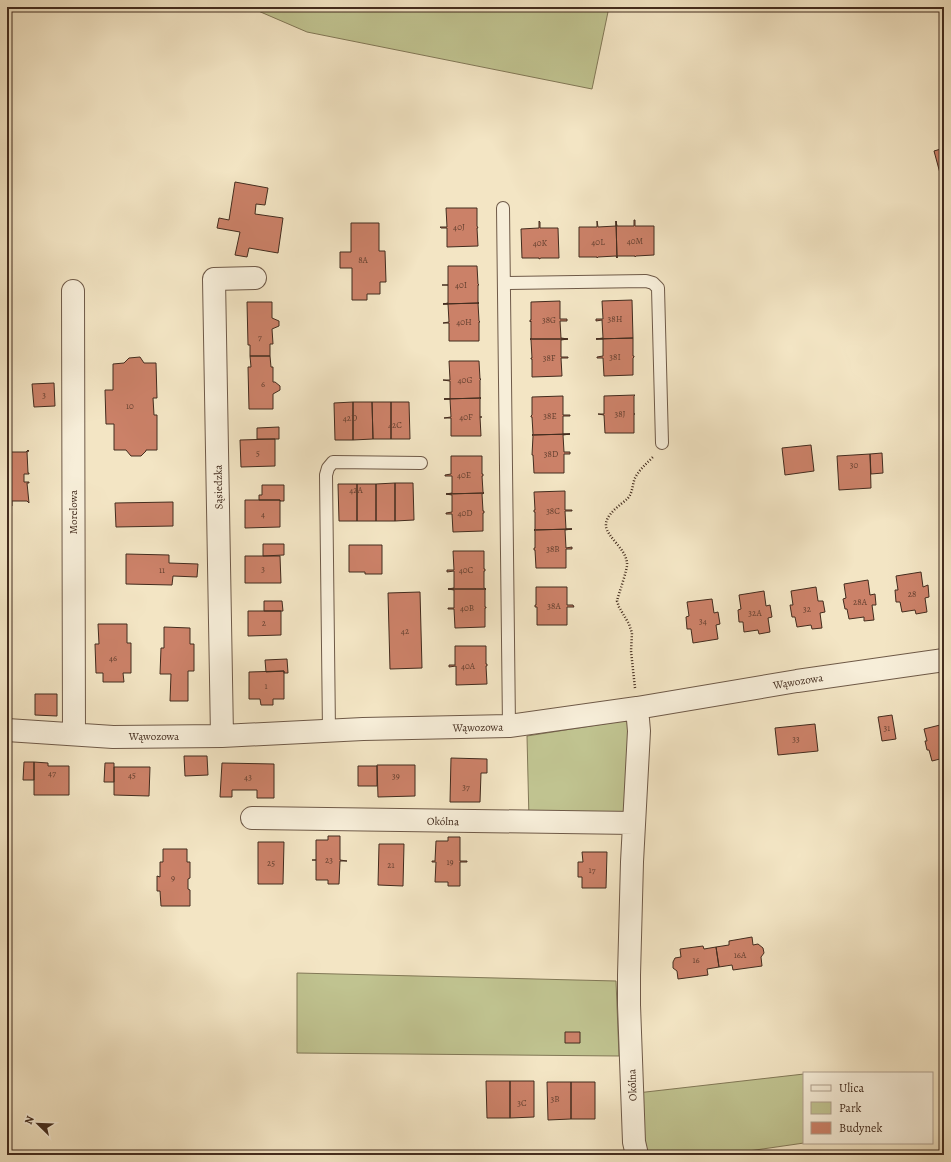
<svg xmlns="http://www.w3.org/2000/svg" width="951" height="1162" viewBox="0 0 951 1162" font-family="Alegreya,serif">
<rect width="100%" height="100%" fill="#f3e5c4"/>
<filter id="stains"><feTurbulence type="fractalNoise" baseFrequency=".005" numOctaves="4"/><feColorMatrix values="0 0 0 0 .2 0 0 0 0 .09 0 0 0 0 .02 0 0 0 .5 -.17"/></filter>
<radialGradient id="worn" r=".72"><stop offset=".6" stop-color="#630" stop-opacity="0"/><stop offset="1" stop-color="#630" stop-opacity=".3"/></radialGradient>
<path fill="#c0c390" stroke="#827857" d="M 249,7 L 609,7 L 592,89 L 307,32 Z
M 629,720 L 624,823 L 529,820 L 527,736 Z
M 297,973 L 616,981 L 619,1056 L 297,1053 Z
M 804,1074 L 804,1143 L 721,1155 L 645,1155 L 637,1093 Z"/>
<path fill="#cb8168" stroke="#432c1e" d="M 944,148 L 944,188 L 934,151 Z
M 235,182 L 268,188 L 265,205 L 256,204 L 255,214 L 283,218 L 278,253 L 249,248 L 247,257 L 235,255 L 240,232 L 217,228 L 219,218 L 229,220 Z
M 446,208 L 477,208 L 477,226 L 478,228 L 477,228 L 478,246 L 447,247 L 447,228 L 441,228 L 440,227 L 447,227 Z
M 634,220 L 635,220 L 635,226 L 654,226 L 654,255 L 636,256 L 635,257 L 635,256 L 617,256 L 617,258 L 616,221 L 617,226 L 634,226 Z
M 539,221 L 540,222 L 540,228 L 558,228 L 559,258 L 541,258 L 539,259 L 539,258 L 522,258 L 521,229 L 539,228 Z
M 616,221 L 617,258 L 616,256 L 598,257 L 597,258 L 597,257 L 579,257 L 579,227 L 597,227 L 597,221 L 598,227 L 616,226 Z
M 351,223 L 379,223 L 379,251 L 385,251 L 386,282 L 380,282 L 380,294 L 367,294 L 367,300 L 352,300 L 352,268 L 340,268 L 340,252 L 351,252 Z
M 448,266 L 477,266 L 478,284 L 479,285 L 478,285 L 478,303 L 479,303 L 443,304 L 448,303 L 448,285 L 442,285 L 448,285 Z
M 632,300 L 633,338 L 596,339 L 603,338 L 602,320 L 596,321 L 596,319 L 603,319 L 602,301 Z
M 560,301 L 560,319 L 567,319 L 567,321 L 560,321 L 561,338 L 568,339 L 530,339 L 531,339 L 531,321 L 530,322 L 530,320 L 531,320 L 531,302 Z
M 247,302 L 272,302 L 272,318 L 279,321 L 279,326 L 272,329 L 273,344 L 270,344 L 270,356 L 250,356 L 250,345 L 248,345 Z
M 478,303 L 479,321 L 480,322 L 479,322 L 479,341 L 449,341 L 449,323 L 443,323 L 449,322 L 448,304 L 443,304 L 479,303 Z
M 633,338 L 633,356 L 634,356 L 634,357 L 633,358 L 633,375 L 604,376 L 603,358 L 597,358 L 597,357 L 603,356 L 603,339 L 596,339 Z
M 530,339 L 568,339 L 561,340 L 561,357 L 568,357 L 568,358 L 561,358 L 562,376 L 532,377 L 532,359 L 531,359 L 531,358 L 532,358 L 531,340 Z
M 250,356 L 270,356 L 271,367 L 273,367 L 273,382 L 275,382 L 280,386 L 280,390 L 273,394 L 273,409 L 249,409 L 248,367 L 251,367 Z
M 140,357 L 144,363 L 156,363 L 157,398 L 153,398 L 154,415 L 157,415 L 157,450 L 146,450 L 146,451 L 141,456 L 131,456 L 126,450 L 114,450 L 114,424 L 106,424 L 105,390 L 113,390 L 113,364 L 124,363 L 129,358 Z
M 449,361 L 479,361 L 480,379 L 481,379 L 480,380 L 480,398 L 481,398 L 444,399 L 450,399 L 450,381 L 443,380 L 450,380 Z
M 54,383 L 55,406 L 34,407 L 32,384 Z
M 635,395 L 634,396 L 634,414 L 635,414 L 634,414 L 634,433 L 605,433 L 604,415 L 598,414 L 604,414 L 604,396 Z
M 563,396 L 563,415 L 570,415 L 570,416 L 563,416 L 563,434 L 570,434 L 532,435 L 533,434 L 532,417 L 531,417 L 531,416 L 532,415 L 532,397 Z
M 481,398 L 480,399 L 480,417 L 482,417 L 480,417 L 481,436 L 451,436 L 451,418 L 444,418 L 451,417 L 450,399 L 444,399 Z
M 353,402 L 372,402 L 373,439 L 353,440 Z
M 353,402 L 353,440 L 335,440 L 334,403 Z
M 372,402 L 391,402 L 391,439 L 373,439 Z
M 391,402 L 409,402 L 410,439 L 391,439 Z
M 279,427 L 279,439 L 257,439 L 257,428 Z
M 570,434 L 563,435 L 564,452 L 570,452 L 570,454 L 564,454 L 564,473 L 534,473 L 533,455 L 532,455 L 533,436 L 532,435 Z
M 275,439 L 275,466 L 241,467 L 240,440 Z
M 811,445 L 814,471 L 785,475 L 782,448 Z
M 7,450 L 8,450 L 8,452 L 26,452 L 28,450 L 29,451 L 27,452 L 28,473 L 29,473 L 29,474 L 24,474 L 24,482 L 29,482 L 29,483 L 27,483 L 29,503 L 27,501 L 12,501 L 12,506 L 11,506 L 11,504 L 7,504 Z
M 882,453 L 883,473 L 871,474 L 870,454 Z
M 870,454 L 871,488 L 839,490 L 837,456 Z
M 451,456 L 482,456 L 482,474 L 483,474 L 483,476 L 482,476 L 483,492 L 484,493 L 446,494 L 452,493 L 452,476 L 445,476 L 445,475 L 451,474 Z
M 395,483 L 413,483 L 414,520 L 395,521 Z
M 395,483 L 395,521 L 376,521 L 376,484 Z
M 338,484 L 357,484 L 357,521 L 339,521 Z
M 357,484 L 376,484 L 376,521 L 357,521 Z
M 262,485 L 284,485 L 284,501 L 280,501 L 280,500 L 259,500 L 259,495 L 262,495 Z
M 565,491 L 565,510 L 572,510 L 572,511 L 565,511 L 566,529 L 572,529 L 534,530 L 535,529 L 535,512 L 534,512 L 534,510 L 535,510 L 534,492 Z
M 484,493 L 482,494 L 483,511 L 484,511 L 484,513 L 483,513 L 483,531 L 453,532 L 452,514 L 446,514 L 446,513 L 452,512 L 452,495 L 446,494 Z
M 245,500 L 280,500 L 280,527 L 245,528 Z
M 173,502 L 173,526 L 116,527 L 115,503 Z
M 572,529 L 565,530 L 566,548 L 572,547 L 572,549 L 566,549 L 566,568 L 536,568 L 535,550 L 534,550 L 534,548 L 535,548 L 535,531 L 534,530 Z
M 263,544 L 284,544 L 284,555 L 263,556 Z
M 349,545 L 382,545 L 382,574 L 365,574 L 365,572 L 349,572 Z
M 453,551 L 484,551 L 484,569 L 485,569 L 485,571 L 484,571 L 484,588 L 486,589 L 448,589 L 454,588 L 454,571 L 447,572 L 447,570 L 454,570 Z
M 126,554 L 169,555 L 169,563 L 198,564 L 197,577 L 173,576 L 172,585 L 126,584 Z
M 245,556 L 280,556 L 281,583 L 245,583 Z
M 921,572 L 923,587 L 928,585 L 929,597 L 925,598 L 927,612 L 916,614 L 915,610 L 902,612 L 900,602 L 896,602 L 895,590 L 898,590 L 896,576 Z
M 868,580 L 870,595 L 875,594 L 876,605 L 872,605 L 874,620 L 864,621 L 864,617 L 849,619 L 847,609 L 845,609 L 843,599 L 846,598 L 844,584 Z
M 536,587 L 567,587 L 567,605 L 573,605 L 574,607 L 567,607 L 567,625 L 537,625 L 537,607 L 535,607 L 535,605 L 536,605 Z
M 816,587 L 818,601 L 823,601 L 825,612 L 820,613 L 822,628 L 812,629 L 811,625 L 797,627 L 795,617 L 792,617 L 790,605 L 793,605 L 791,591 Z
M 448,589 L 486,589 L 485,590 L 485,607 L 486,607 L 486,608 L 485,608 L 485,627 L 455,628 L 454,609 L 448,609 L 448,608 L 454,608 L 454,590 Z
M 764,591 L 766,606 L 770,605 L 772,617 L 768,618 L 770,632 L 759,634 L 758,630 L 744,632 L 743,622 L 739,622 L 738,610 L 741,609 L 739,595 Z
M 420,592 L 422,668 L 390,669 L 388,593 Z
M 712,599 L 714,613 L 718,612 L 720,624 L 716,625 L 718,639 L 693,643 L 691,629 L 687,629 L 686,617 L 689,616 L 687,602 Z
M 264,601 L 282,601 L 283,611 L 264,611 Z
M 248,611 L 281,611 L 281,635 L 248,636 Z
M 98,624 L 127,624 L 127,643 L 131,643 L 131,673 L 123,673 L 124,682 L 103,682 L 103,673 L 96,673 L 95,644 L 99,644 Z
M 164,627 L 190,628 L 190,644 L 194,644 L 194,671 L 188,671 L 188,701 L 170,701 L 171,674 L 160,674 L 161,648 L 164,648 Z
M 455,646 L 486,646 L 486,664 L 487,664 L 487,666 L 486,666 L 487,684 L 456,685 L 456,666 L 449,667 L 449,665 L 455,665 Z
M 287,659 L 288,673 L 284,673 L 284,671 L 266,672 L 265,660 Z
M 284,671 L 284,699 L 273,699 L 273,705 L 261,705 L 260,699 L 249,699 L 249,672 Z
M 35,694 L 57,694 L 57,716 L 35,715 Z
M 892,715 L 896,739 L 882,741 L 878,717 Z
M 815,724 L 818,751 L 778,755 L 775,728 Z
M 944,724 L 944,758 L 932,761 L 929,750 L 927,750 L 925,741 L 927,741 L 924,729 Z
M 184,756 L 207,756 L 208,775 L 185,776 Z
M 451,758 L 487,759 L 487,773 L 481,773 L 480,802 L 450,802 Z
M 24,762 L 34,762 L 34,780 L 23,780 Z
M 34,762 L 48,763 L 48,766 L 69,766 L 69,795 L 34,795 Z
M 105,763 L 114,763 L 114,782 L 104,782 Z
M 222,763 L 274,764 L 274,798 L 257,798 L 257,790 L 232,790 L 232,797 L 220,797 Z
M 415,765 L 415,796 L 378,797 L 377,765 Z
M 358,766 L 377,766 L 377,786 L 358,786 Z
M 114,767 L 150,767 L 149,796 L 114,795 Z
M 328,836 L 340,836 L 340,860 L 347,861 L 340,861 L 339,884 L 328,884 L 328,880 L 316,880 L 316,860 L 312,860 L 316,860 L 316,840 L 328,840 Z
M 448,837 L 460,837 L 460,861 L 467,861 L 467,862 L 460,862 L 460,886 L 448,886 L 448,882 L 435,882 L 436,862 L 432,862 L 432,861 L 435,861 L 436,841 L 448,841 Z
M 258,842 L 284,842 L 283,884 L 258,884 Z
M 379,844 L 404,844 L 403,886 L 378,885 Z
M 163,849 L 187,849 L 187,862 L 190,862 L 190,878 L 188,879 L 188,889 L 190,890 L 190,906 L 161,906 L 160,891 L 157,891 L 157,876 L 160,877 L 160,862 L 163,862 Z
M 582,852 L 607,852 L 606,888 L 582,888 L 582,877 L 578,877 L 578,862 L 583,862 Z
M 752,937 L 753,945 L 758,944 L 763,948 L 764,953 L 761,957 L 762,966 L 733,970 L 732,965 L 719,967 L 716,947 L 729,945 L 729,941 Z
M 703,946 L 704,949 L 716,947 L 719,967 L 707,969 L 708,975 L 678,979 L 677,971 L 673,968 L 673,962 L 675,958 L 681,957 L 680,949 Z
M 565,1032 L 580,1032 L 580,1043 L 565,1043 Z
M 486,1081 L 510,1081 L 510,1118 L 487,1118 Z
M 510,1081 L 534,1081 L 534,1117 L 510,1118 Z
M 547,1082 L 571,1082 L 571,1119 L 548,1120 Z
M 571,1082 L 595,1082 L 595,1119 L 571,1119 Z"/>
<g fill="none" stroke-linecap="round" stroke-linejoin="round">
<defs>
<path id="service" d="M 503,208 L 509,726
M 504,283 L 646,281 L 653,283 L 658,288 L 662,443
M 329,731 L 326,475 L 328,468 L 333,462 L 421,463"/>
<path id="minor" d="M 73,291 L 74,733
M 637,708 L 639,731 L 632,862 L 629,975 L 629,1005 L 634,1142 L 637,1155
M 7,730 L 113,737 L 222,736 L 363,729 L 509,726 L 637,708 L 797,681 L 944,660
M 222,736 L 214,279 L 255,278
M 252,818 L 634,823"/>
</defs>
<use href="#service" stroke="#6f5a48" stroke-width="14"/>
<use href="#minor" stroke="#6f5a48" stroke-width="24"/>
<path stroke="#432c1e" stroke-width="2.5" stroke-dasharray="1 2" stroke-linecap="butt" d="M 635,688 L 631,651 L 632,633 L 629,624 L 619,607 L 617,601 C 619,592 628,569 627,563 C 626,549 607,537 606,526 C 605,514 621,505 628,498 C 633,492 632,485 635,478 C 639,470 646,464 653,457"/>
<use href="#service" stroke="#f7eed9" stroke-width="12"/>
<use href="#minor" stroke="#f7eed9" stroke-width="22"/>
</g>
<g text-anchor="middle" stroke-width="3" stroke-linejoin="round" paint-order="stroke">
<g font-size="9" fill="#654130">
<text x="459" y="230">40J</text>
<text x="635" y="244">40M</text>
<text x="598" y="245">40L</text>
<text x="540" y="246">40K</text>
<text x="363" y="263">8A</text>
<text x="461" y="288">40I</text>
<text x="615" y="322">38H</text>
<text x="549" y="323">38G</text>
<text x="464" y="325">40H</text>
<text x="260" y="340">7</text>
<text x="615" y="360">38I</text>
<text x="549" y="361">38F</text>
<text x="465" y="383">40G</text>
<text x="263" y="387">6</text>
<text x="44" y="398">3</text>
<text x="130" y="409">10</text>
<text x="620" y="417">38J</text>
<text x="550" y="419">38E</text>
<text x="466" y="420">40F</text>
<text x="350" y="421">42D</text>
<text x="395" y="428">42C</text>
<text x="258" y="456">5</text>
<text x="551" y="457">38D</text>
<text x="854" y="468">30</text>
<text x="464" y="478">40E</text>
<text x="356" y="493">42A</text>
<text x="553" y="514">38C</text>
<text x="465" y="516">40D</text>
<text x="263" y="517">4</text>
<text x="553" y="552">38B</text>
<text x="263" y="572">3</text>
<text x="162" y="573">11</text>
<text x="466" y="573">40C</text>
<text x="912" y="597">28</text>
<text x="860" y="605">28A</text>
<text x="554" y="609">38A</text>
<text x="467" y="611">40B</text>
<text x="807" y="612">32</text>
<text x="755" y="616">32A</text>
<text x="703" y="624">34</text>
<text x="264" y="626">2</text>
<text x="405" y="634">42</text>
<text x="113" y="661">46</text>
<text x="468" y="669">40A</text>
<text x="266" y="689">1</text>
<text x="887" y="731">31</text>
<text x="796" y="742">33</text>
<text x="52" y="776">47</text>
<text x="132" y="778">45</text>
<text x="396" y="779">39</text>
<text x="248" y="780">43</text>
<text x="466" y="790">37</text>
<text x="329" y="863">23</text>
<text x="450" y="865">19</text>
<text x="271" y="866">25</text>
<text x="391" y="868">21</text>
<text x="592" y="873">17</text>
<text x="173" y="881">9</text>
<text x="740" y="958">16A</text>
<text x="696" y="963">16</text>
<text x="555" y="1102">3B</text>
<text x="522" y="1106">3C</text>
</g>
<g font-size="11" fill="#432c1e" stroke="#f7eed9">
<text transform="translate(218 487) rotate(-91)" y="4">Sąsiedzka</text>
<text transform="translate(73 512) rotate(-90)" y="4">Morelowa</text>
<text transform="translate(798 681) rotate(-9)" y="4">Wąwozowa</text>
<text transform="translate(478 727) rotate(-1)" y="4">Wąwozowa</text>
<text x="154" y="740">Wąwozowa</text>
<text transform="translate(443 821) rotate(1)" y="4">Okólna</text>
<text transform="translate(632 1085) rotate(-92)" y="4">Okólna</text>
</g>
</g>
<rect width="951" height="1162" fill="none" stroke="#f3e5c4" stroke-width="24"/>
<rect x="8" y="8" width="935" height="1146" fill="none" stroke="#432c1e" stroke-width="2"/>
<rect x="12" y="12" width="927" height="1138" fill="none" stroke="#432c1e"/>
<rect x="803" y="1072" width="130" height="72" fill="#f7eed9" stroke="#afa08e"/>
<rect x="811" y="1085" width="20" height="6" fill="#f7eed9" stroke="#afa08e"/>
<text x="839" y="1092" font-size="12" fill="#432c1e">Ulica</text>
<rect x="811" y="1102" width="20" height="12" fill="#c0c390" stroke="#afa08e"/>
<text x="839" y="1112" font-size="12" fill="#432c1e">Park</text>
<rect x="811" y="1122" width="20" height="12" fill="#cb8168" stroke="#afa08e"/>
<text x="839" y="1132" font-size="12" fill="#432c1e">Budynek</text>
<g transform="translate(38 1124) rotate(293)" stroke="#f7eed9" stroke-width="3" paint-order="stroke">
<path d="M0-3L7 15L0 10L-7 15Z" fill="#432c1e"/>
<text y="-6" font-size="11" font-weight="bold" text-anchor="middle" fill="#432c1e">N</text>
</g>
<rect width="100%" height="100%" filter="url(#stains)"/>
<rect width="100%" height="100%" fill="url(#worn)"/>
</svg>
